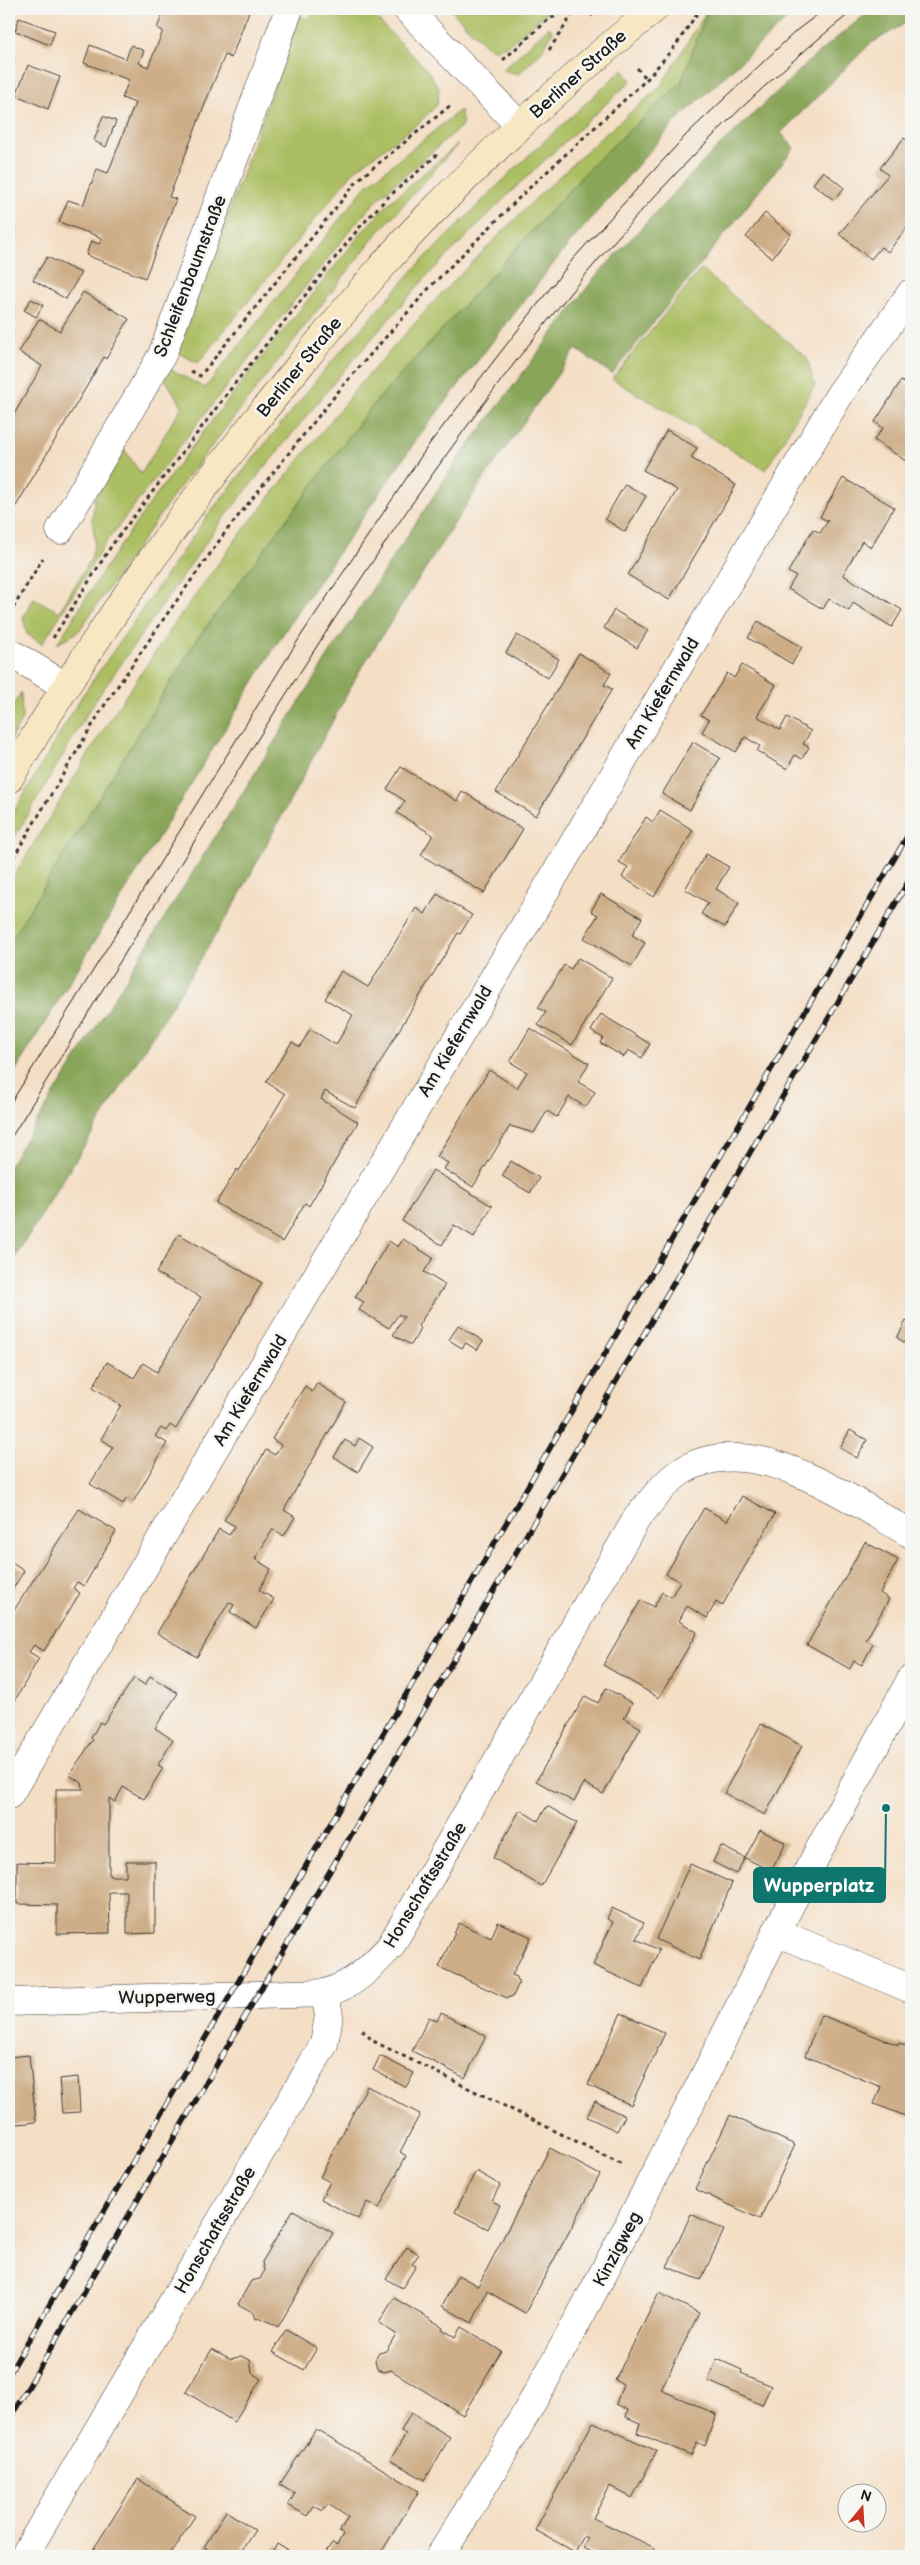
<svg xmlns="http://www.w3.org/2000/svg" width="920" height="2565" viewBox="0 0 920 2565" font-family="'Balsamiq Sans',sans-serif">
<rect width="100%" height="100%" fill="#f6f6f2"/>
<filter id="ink" filterUnits="userSpaceOnUse"><feTurbulence type="fractalNoise" baseFrequency=".02" numOctaves="2"/><feDisplacementMap in="SourceGraphic" scale="10" xChannelSelector="R" yChannelSelector="G"/><feConvolveMatrix kernelMatrix="1 2 1 2 8 2 1 2 1" color-interpolation-filters="sRGB"/></filter>
<filter id="wash" filterUnits="userSpaceOnUse"><feTurbulence type="fractalNoise" baseFrequency=".0096" numOctaves="4" result="noise"/><feDisplacementMap in="SourceGraphic" scale="20" xChannelSelector="R" yChannelSelector="G"/><feGaussianBlur stdDeviation="1.12" result="paint"/><feColorMatrix in="noise" values="0 0 0 0 0 0 0 0 0 0 0 0 0 0 0 0 0 1.4 0 .05"/><feComposite in="paint" operator="in"/></filter>
<g filter="url(#wash)">
<rect width="100%" height="100%" fill="#f4dec4"/>
<path fill="#acbe62" stroke="#646d3f" d="M 316,9 L 367,9 L 430,73 L 439,89 L 437,105 L 420,122 L 355,170 L 198,363 L 178,353 L 299,16 L 309,19 Z
M 450,9 L 551,9 L 507,46 L 497,50 L 486,46 Z
M 707,10 L 681,83 L 595,162 L 372,406 L 197,639 L 9,943 L 9,884 L 112,716 L 175,623 L 237,538 L 356,389 L 441,294 L 534,200 L 595,143 L 661,86 Z
M 549,27 L 553,31 L 542,51 L 519,74 L 502,70 Z
M 623,69 L 631,81 L 520,183 L 426,277 L 339,376 L 219,524 L 93,704 L 9,847 L 9,820 L 82,696 L 207,516 L 327,367 L 416,267 L 512,171 Z
M 460,110 L 463,125 L 381,196 L 355,224 L 200,420 L 107,541 L 42,644 L 27,634 L 23,618 L 34,598 L 59,612 L 91,559 L 95,540 L 92,519 L 95,497 L 124,449 L 141,474 L 182,406 L 165,379 L 170,369 L 205,388 L 366,186 Z
M 458,144 L 375,236 L 176,492 L 78,632 L 57,644 C 77,613 96,580 118,549 C 193,439 280,336 363,231 L 389,203 Z
M 701,269 L 807,358 L 815,385 L 766,470 L 612,379 Z
M 21,692 L 22,719 L 9,742 L 9,713 Z"/>
<path fill="#89a558" stroke="#52603a" d="M 708,9 L 798,9 L 675,122 L 564,250 L 419,436 L 288,626 L 9,1081 L 9,943 L 197,639 L 372,406 L 595,162 L 681,83 Z
M 872,9 L 911,9 L 911,20 L 870,44 L 781,133 L 794,148 L 612,374 L 576,349 L 480,484 L 360,670 L 233,907 L 9,1267 L 9,1166 L 330,653 L 456,462 L 595,277 L 709,156 L 817,54 Z"/>
<g id="blocks">
<path fill="#ceae88" d="M 165,9 L 250,9 L 231,58 L 225,55 L 210,91 L 169,197 L 176,199 L 145,278 L 86,255 L 91,241 L 99,244 L 102,238 L 59,222 L 68,200 L 83,205 L 97,169 L 108,173 L 135,103 L 122,98 L 129,80 L 84,63 L 90,45 L 126,59 L 131,45 L 144,51 L 139,63 L 148,67 L 163,31 L 157,28 Z
M 19,18 L 55,31 L 50,45 L 15,31 Z
M 28,65 L 60,77 L 48,109 L 16,95 Z
M 103,116 L 116,121 L 106,147 L 94,141 Z
M 904,138 L 911,144 L 911,222 L 888,252 L 881,247 L 871,259 L 839,234 L 888,175 L 880,168 Z
M 823,171 L 844,188 L 834,200 L 813,184 Z
M 765,213 L 791,234 L 772,258 L 746,237 Z
M 47,257 L 81,273 L 66,299 L 33,280 Z
M 83,292 L 129,319 L 106,359 L 104,357 L 9,518 L 9,423 L 42,366 L 19,352 L 39,319 L 60,331 Z
M 31,299 L 43,305 L 36,317 L 24,310 Z
M 901,381 L 909,386 L 911,384 L 911,453 L 906,461 L 874,440 L 883,428 L 875,422 Z
M 667,430 L 697,448 L 691,458 L 736,485 L 669,600 L 628,575 L 677,490 L 643,470 Z
M 843,478 L 894,507 L 871,547 L 862,541 L 843,575 L 902,610 L 892,627 L 853,603 L 849,611 L 829,599 L 823,609 L 788,589 L 796,576 L 788,572 L 813,529 L 820,533 L 828,521 L 820,517 Z
M 625,484 L 646,496 L 625,532 L 605,519 Z
M 614,610 L 648,630 L 637,648 L 604,628 Z
M 758,621 L 802,647 L 792,664 L 748,638 Z
M 517,635 L 559,659 L 548,678 L 506,653 Z
M 579,653 L 611,673 L 604,685 L 612,689 L 536,816 L 496,792 Z
M 742,665 L 776,685 L 757,716 L 780,730 L 787,717 L 811,731 L 803,744 L 809,747 L 802,759 L 795,755 L 787,769 L 757,751 L 760,746 L 745,737 L 736,752 L 702,732 L 709,720 L 701,715 L 716,691 L 727,673 L 734,678 Z
M 693,742 L 720,758 L 690,810 L 662,794 Z
M 401,767 L 457,801 L 462,791 L 523,829 L 484,893 L 421,855 L 433,835 L 397,813 L 405,801 L 387,789 Z
M 660,810 L 693,830 L 654,897 L 622,877 L 628,867 L 619,862 L 646,817 L 653,822 Z
M 706,854 L 729,867 L 716,889 L 739,903 L 725,927 L 701,914 L 708,903 L 685,889 Z
M 437,894 L 472,915 L 460,934 L 458,933 L 390,1045 L 355,1108 L 325,1091 L 321,1099 L 358,1122 L 309,1206 L 305,1203 L 282,1242 L 216,1203 L 237,1169 L 239,1171 L 285,1094 L 266,1082 L 292,1042 L 300,1047 L 310,1029 L 336,1045 L 353,1015 L 325,999 L 341,971 L 368,987 L 416,908 L 425,914 Z
M 601,894 L 642,918 L 632,935 L 645,943 L 632,966 L 584,938 L 598,915 L 591,911 Z
M 578,958 L 612,978 L 572,1045 L 538,1025 L 546,1012 L 538,1008 L 564,965 L 571,969 Z
M 601,1014 L 650,1044 L 642,1058 L 628,1050 L 624,1057 L 600,1043 L 603,1038 L 591,1031 Z
M 530,1028 L 589,1063 L 578,1082 L 595,1092 L 586,1107 L 569,1097 L 557,1117 L 547,1111 L 534,1133 L 510,1126 L 473,1187 L 444,1169 L 448,1163 L 437,1157 L 489,1070 L 517,1088 L 527,1072 L 510,1062 Z
M 511,1161 L 539,1178 L 530,1193 L 502,1176 Z
M 433,1170 L 492,1206 L 474,1237 L 454,1225 L 442,1245 L 402,1221 Z
M 179,1234 L 262,1283 L 176,1429 L 170,1425 L 166,1431 L 161,1428 L 155,1436 L 167,1443 L 133,1502 L 127,1498 L 123,1504 L 90,1484 L 113,1447 L 101,1439 L 121,1405 L 93,1387 L 107,1362 L 134,1378 L 143,1363 L 157,1372 L 201,1297 L 156,1273 Z
M 403,1239 L 433,1258 L 424,1272 L 445,1285 L 418,1326 L 421,1328 L 411,1345 L 393,1335 L 404,1317 L 399,1314 L 389,1328 L 359,1310 L 364,1302 L 355,1297 L 389,1241 L 398,1247 Z
M 906,1321 L 911,1324 L 911,1346 L 897,1338 Z
M 458,1325 L 483,1341 L 477,1350 L 466,1343 L 462,1348 L 449,1340 Z
M 317,1383 L 346,1402 L 284,1510 L 295,1517 L 284,1536 L 273,1529 L 255,1559 L 271,1569 L 259,1590 L 274,1599 L 256,1628 L 230,1612 L 234,1605 L 229,1602 L 197,1657 L 157,1633 L 219,1529 L 229,1535 L 235,1526 L 224,1520 L 266,1450 L 275,1455 L 281,1445 L 272,1439 L 305,1386 L 312,1392 Z
M 850,1430 L 867,1440 L 857,1458 L 840,1448 Z
M 359,1438 L 373,1447 L 358,1472 L 334,1457 L 345,1440 L 355,1446 Z
M 742,1496 L 775,1514 L 722,1606 L 716,1602 L 707,1618 L 687,1606 L 679,1621 L 697,1632 L 659,1698 L 603,1665 L 641,1600 L 654,1607 L 662,1592 L 671,1597 L 680,1581 L 666,1574 L 704,1508 L 727,1521 Z
M 79,1509 L 116,1531 L 84,1586 L 77,1582 L 73,1588 L 80,1593 L 44,1651 L 34,1645 L 29,1652 L 39,1658 L 9,1711 L 9,1618 Z
M 865,1542 L 898,1560 L 880,1593 L 889,1599 L 866,1640 L 873,1644 L 862,1665 L 854,1661 L 850,1669 L 807,1645 Z
M 9,1561 L 24,1571 L 9,1595 Z
M 150,1676 L 178,1693 L 155,1728 L 173,1740 L 158,1765 L 163,1768 L 144,1799 L 123,1787 L 115,1802 L 109,1798 L 109,1876 L 126,1876 L 126,1861 L 155,1861 L 155,1933 L 127,1934 L 127,1892 L 109,1892 L 110,1933 L 57,1934 L 57,1905 L 17,1904 L 17,1862 L 56,1863 L 56,1789 L 83,1789 L 82,1783 L 69,1775 L 93,1740 L 91,1738 L 100,1722 L 103,1724 L 134,1678 L 145,1685 Z
M 606,1688 L 632,1703 L 624,1718 L 641,1728 L 603,1794 L 584,1783 L 574,1802 L 536,1781 L 585,1696 L 598,1703 Z
M 761,1724 L 802,1746 L 765,1815 L 724,1793 Z
M 547,1806 L 577,1823 L 541,1886 L 493,1858 L 520,1810 L 538,1821 Z
M 760,1830 L 786,1843 L 771,1871 L 745,1858 Z
M 721,1846 L 745,1858 L 736,1874 L 713,1862 Z
M 690,1864 L 732,1883 L 699,1960 L 656,1939 Z
M 612,1908 L 644,1923 L 636,1939 L 659,1950 L 642,1988 L 593,1965 L 613,1922 L 607,1919 Z
M 498,1922 L 531,1937 L 512,1975 L 517,1977 L 519,1983 L 513,1996 L 507,1998 L 439,1967 L 459,1923 L 491,1938 Z
M 441,2013 L 486,2036 L 465,2078 L 412,2051 L 429,2017 L 437,2021 Z
M 621,2013 L 665,2033 L 631,2105 L 588,2085 Z
M 821,2015 L 898,2045 L 899,2043 L 911,2048 L 911,2118 L 874,2104 L 881,2087 L 805,2056 Z
M 29,2055 L 36,2122 L 9,2125 L 9,2057 Z
M 380,2056 L 414,2073 L 406,2087 L 373,2070 Z
M 78,2077 L 80,2112 L 62,2113 L 59,2079 Z
M 367,2086 L 420,2114 L 400,2152 L 406,2156 L 379,2208 L 367,2202 L 358,2219 L 321,2199 L 330,2182 L 320,2177 Z
M 595,2101 L 625,2116 L 617,2131 L 587,2117 Z
M 730,2115 L 795,2145 L 760,2219 L 695,2189 Z
M 550,2148 L 600,2175 L 525,2313 L 487,2291 L 472,2323 L 442,2306 L 458,2275 L 478,2286 Z
M 476,2171 L 500,2185 L 492,2201 L 500,2205 L 488,2229 L 455,2212 Z
M 293,2210 L 333,2233 L 278,2327 L 262,2318 L 256,2319 L 254,2313 L 238,2304 L 251,2281 L 260,2279 L 264,2271 L 262,2262 Z
M 691,2214 L 724,2230 L 701,2280 L 667,2267 Z
M 407,2247 L 419,2254 L 412,2264 L 416,2266 L 402,2288 L 386,2279 Z
M 659,2293 L 699,2313 L 661,2390 L 716,2414 L 705,2446 L 697,2442 L 691,2455 L 637,2433 L 640,2423 L 626,2417 L 628,2410 L 616,2404 L 623,2384 L 615,2380 Z
M 394,2298 L 443,2327 L 442,2329 L 455,2337 L 461,2327 L 501,2351 L 463,2415 L 391,2370 L 384,2372 L 377,2368 L 375,2360 L 379,2353 L 386,2351 L 396,2334 L 379,2323 Z
M 286,2330 L 317,2348 L 304,2370 L 273,2352 Z
M 212,2349 L 231,2359 L 242,2356 L 250,2360 L 252,2373 L 261,2379 L 234,2422 L 186,2392 Z
M 717,2359 L 742,2370 L 741,2373 L 771,2386 L 762,2405 L 708,2381 Z
M 411,2413 L 450,2437 L 425,2480 L 390,2460 L 406,2434 L 401,2431 Z
M 593,2422 L 657,2451 L 632,2498 L 610,2486 L 593,2518 L 655,2548 L 651,2556 L 600,2556 L 583,2548 L 588,2538 L 584,2536 L 575,2552 L 535,2530 Z
M 316,2429 L 419,2491 L 379,2556 L 375,2554 L 373,2556 L 323,2556 L 332,2543 L 337,2545 L 343,2534 L 339,2532 L 348,2517 L 328,2504 L 323,2511 L 314,2506 L 307,2516 L 288,2505 L 295,2493 L 280,2484 Z
M 138,2479 L 195,2516 L 169,2556 L 89,2556 Z
M 226,2511 L 255,2530 L 238,2556 L 219,2556 L 204,2547 Z
M 277,2544 L 297,2556 L 269,2556 Z"/>
</g>
</g>
<g filter="url(#ink)">
<use href="#blocks" fill-opacity="0" stroke="#3c3935" stroke-width="1"/>
<g fill="none" stroke-linecap="round" stroke-linejoin="round">
<defs>
<path id="street" d="M 407,9 L 520,126
M 60,530 L 162,355 L 289,9
M 9,652 L 65,686
M 9,1795 L 840,394 L 911,293
M 776,1932 L 911,1989
M 9,2002 L 325,1993 C 354,1985 370,1968 390,1947 L 637,1518 C 650,1503 662,1485 679,1473 C 749,1425 850,1500 911,1534
M 24,2556 L 324,2044 L 329,2016 L 325,1993
M 440,2556 C 567,2356 669,2147 775,1935 C 818,1849 866,1764 911,1679"/>
<path id="secondary" d="M 9,779 C 95,633 193,496 300,365 C 342,314 383,262 429,215 C 500,142 575,73 654,9"/>
</defs>
<use href="#street" stroke="#3c3935" stroke-width="29"/>
<use href="#secondary" stroke="#3c3935" stroke-width="29"/>
<path stroke="#3c3935" stroke-width="3" stroke-dasharray="4 4" stroke-linecap="butt" d="M 586,9 L 593,16
M 549,50 L 576,9
M 503,60 L 548,20 L 569,9
M 637,68 L 647,79
M 191,371 L 200,376 L 359,179 L 451,105
M 9,615 L 43,558
M 53,638 L 112,545 L 236,382 L 359,228 L 386,199 L 437,155
M 9,701 L 13,694
M 9,865 L 102,709 L 165,617 L 227,530 L 346,382 L 432,285 L 525,192 L 647,79 L 676,45 L 700,9
M 362,2030 L 373,2041 L 622,2164"/>
<use href="#street" stroke="#fff" stroke-width="28"/>
<use href="#secondary" stroke="#f7e8c3" stroke-width="28"/>
<path stroke="#1c1c1c" stroke-width="1" d="M 9,1106 L 302,634 L 430,443 L 573,259 L 687,134 L 797,30 L 825,9
M 9,1141 C 89,1012 169,882 249,753 C 419,482 602,210 855,9"/>
<defs>
<path id="rail" d="M 9,2374 L 911,830
M 9,2420 L 911,877"/>
</defs>
<use href="#rail" stroke="#1c1c1c" stroke-width="5.5"/>
<use href="#rail" stroke="#f6f6f2" stroke-width="4" stroke-dasharray="11" stroke-linecap="butt"/>
</g>
</g>
<g text-anchor="middle" stroke-width="5" stroke-linejoin="round" paint-order="stroke">
<g font-size="18" fill="#1c1c1c" stroke="#f6f6f2">
<text transform="translate(578 74) rotate(-42)" y="6">Berliner Straße</text>
<text transform="translate(190 276) rotate(-69)" y="6">Schleifenbaumstraße</text>
<text transform="translate(299 367) rotate(-51)" y="6">Berliner Straße</text>
<text transform="translate(662 693) rotate(-59)" y="6">Am Kiefernwald</text>
<text transform="translate(455 1041) rotate(-59)" y="6">Am Kiefernwald</text>
<text transform="translate(250 1390) rotate(-59)" y="6">Am Kiefernwald</text>
<text transform="translate(425 1885) rotate(-59)" y="6">Honschaftsstraße</text>
<text transform="translate(167 1997) rotate(-1)" y="6">Wupperweg</text>
<text transform="translate(215 2230) rotate(-60)" y="6">Honschaftsstraße</text>
<text transform="translate(617 2249) rotate(-62)" y="6">Kinzigweg</text>
</g>
</g>
<path fill="none" stroke="#0f766e" stroke-width="2" d="M886 1808L885 1885"/>
<circle fill="#0f766e" stroke="#f6f6f2" stroke-width="2" cx="886" cy="1808" r="5"/>
<rect fill="#0f766e" stroke="#0f766e" stroke-width="2" x="754" y="1868" width="131" height="34" rx="5"/>
<g font-size="19" text-anchor="middle" font-weight="bold" fill="#fff">
<text x="819" y="1892">Wupperplatz</text>
</g>
<rect width="920" height="2565" fill="none" stroke="#f6f6f2" stroke-width="30"/>
<g transform="translate(862 2508) rotate(18)"><circle r="24" fill="#f6f6f2" stroke="#9f9f9c"/>
<path d="M0-4L9 19L0 12L-9 19Z" fill="#c8321e"/>
<text y="-8" font-size="14" font-weight="bold" text-anchor="middle" fill="#1c1c1c">N</text>
</g>
</svg>
